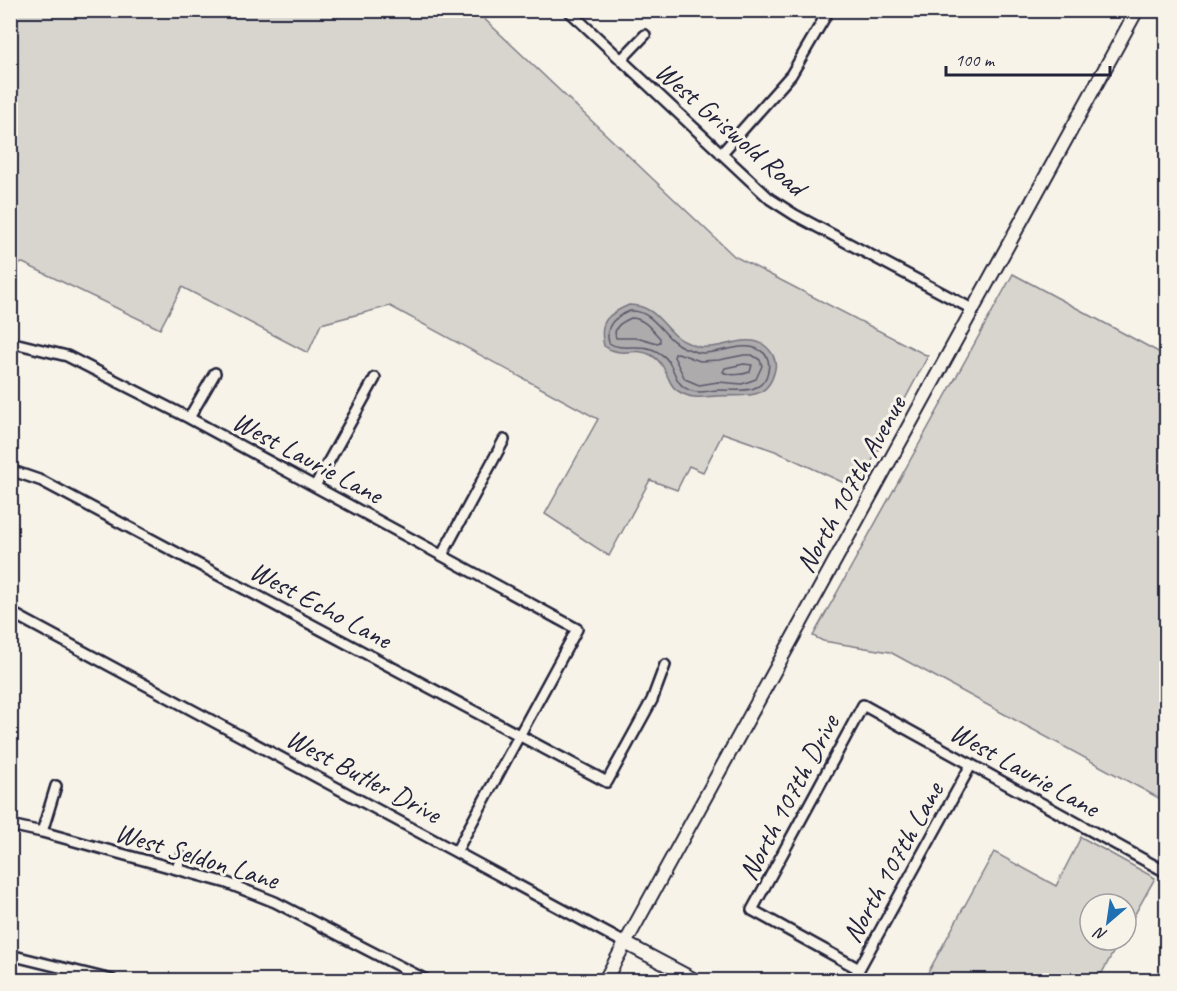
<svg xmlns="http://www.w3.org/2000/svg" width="1177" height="991" viewBox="0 0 1177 991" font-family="Caveat,sans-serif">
<rect width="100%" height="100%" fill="#f7f3e8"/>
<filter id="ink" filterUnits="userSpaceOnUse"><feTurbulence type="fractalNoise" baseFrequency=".0167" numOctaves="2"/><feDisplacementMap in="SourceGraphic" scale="12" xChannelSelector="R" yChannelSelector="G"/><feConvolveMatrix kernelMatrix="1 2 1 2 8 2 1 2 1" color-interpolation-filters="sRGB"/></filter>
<g filter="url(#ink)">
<path fill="#d8d5cf" stroke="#7d7c85" stroke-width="1.5" d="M 10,11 L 476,11 L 734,256 L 928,356 L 857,489 L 775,451 L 723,433 L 703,472 L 689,466 L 677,490 L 650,480 L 609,556 L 545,514 L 598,419 L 390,306 L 321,324 L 308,353 L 182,287 L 160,329 L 23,263 L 11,265 Z
M 1013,274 L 1166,356 L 1166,802 L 890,652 L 823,641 L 813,636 Z
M 1081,837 L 1155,878 L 1126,930 L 1126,904 L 1090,904 L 1090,940 L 1120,940 L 1098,980 L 924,980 L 994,852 L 1056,886 Z"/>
<path fill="#aeabad" stroke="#76747f" stroke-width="1.5" d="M 629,305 C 660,305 664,334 688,343 C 692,344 697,347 701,347 C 721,350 746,333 764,345 C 772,351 777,360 775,369 C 768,403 743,394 717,396 C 702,397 692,400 678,391 C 666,384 668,364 651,355 C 634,346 623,359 604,346 C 598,321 608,314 629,305 Z"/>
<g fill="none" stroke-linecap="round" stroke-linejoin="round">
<path stroke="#5a5969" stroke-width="1.5" d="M 630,311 C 656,310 663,340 685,348 C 691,350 697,353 702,353 C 720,354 745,340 761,351 C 768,355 770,363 768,371 C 764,395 738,390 719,390 C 710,390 701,394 692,391 C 671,385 677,364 661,354 C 641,340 624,353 609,343 C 604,325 615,317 630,311 Z
M 631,318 C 644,318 652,330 660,338 L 660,342 L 657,343 L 640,338 L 616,338 C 612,327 622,322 631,318 Z
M 678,353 L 700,361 L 719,360 L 744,355 L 752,355 L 760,360 L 762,366 L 756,379 L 742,384 L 718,382 L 699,385 L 685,379 L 674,357 L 675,354 Z
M 744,364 L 752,365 L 750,372 C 742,375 730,376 723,372 L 725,368 Z"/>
<defs>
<path id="street" d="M 568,10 L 770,199 L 795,215 L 974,310
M 621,60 L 645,35
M 721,154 L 791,75 L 829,10
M 10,342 L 67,356 L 189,418 L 577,629 L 456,852
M 189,418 L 215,373
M 10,470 L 42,481 L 607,782 L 652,700 L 665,665
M 315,486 L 375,378
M 442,555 L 504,440
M 10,612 L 625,943
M 10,825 L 42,832 L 227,883 L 275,902 L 426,980
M 42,832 L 56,786
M 177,869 L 181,857
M 10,955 L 112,980
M 859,969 L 752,910 L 863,705 L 1166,872
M 853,980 L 971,765"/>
<path id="secondary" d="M 625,943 L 695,980
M 605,980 L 1137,10"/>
</defs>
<use href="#street" stroke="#22223b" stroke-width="14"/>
<use href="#secondary" stroke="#22223b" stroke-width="16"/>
<use href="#street" stroke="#f7f3e8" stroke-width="9"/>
<use href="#secondary" stroke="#f7f3e8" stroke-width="12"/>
</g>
</g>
<g text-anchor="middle" stroke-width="6" stroke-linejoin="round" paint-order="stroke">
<g font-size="28" fill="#22223b" stroke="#f7f3e8">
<text transform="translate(731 128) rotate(41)" y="10">West Griswold Road</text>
<text transform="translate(308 457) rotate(28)" y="10">West Laurie Lane</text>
<text transform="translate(850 484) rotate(-61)" y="10">North 107th Avenue</text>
<text transform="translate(321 604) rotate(28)" y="10">West Echo Lane</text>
<text transform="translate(1025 769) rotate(29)" y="10">West Laurie Lane</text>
<text transform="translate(364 775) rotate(28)" y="10">West Butler Drive</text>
<text transform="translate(788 797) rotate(-62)" y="10">North 107th Drive</text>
<text transform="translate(197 855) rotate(17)" y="10">West Seldon Lane</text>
<text transform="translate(892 862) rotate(-61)" y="10">North 107th Lane</text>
</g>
</g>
<rect width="1177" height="991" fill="none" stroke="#f7f3e8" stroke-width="36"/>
<rect x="18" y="18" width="1141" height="955" fill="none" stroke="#22223b" stroke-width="2" filter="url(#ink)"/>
<g transform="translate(1108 922) rotate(209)"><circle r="28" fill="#f7f3e8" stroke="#a29fa3" stroke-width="1.5"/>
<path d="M0-4.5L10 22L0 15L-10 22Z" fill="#1f6fb2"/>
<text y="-9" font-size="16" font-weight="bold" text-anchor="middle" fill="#22223b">N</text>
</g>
<path d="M946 66v9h164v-9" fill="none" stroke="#22223b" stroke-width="3"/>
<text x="955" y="66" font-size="18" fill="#22223b" stroke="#f7f3e8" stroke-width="4.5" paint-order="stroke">100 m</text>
</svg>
